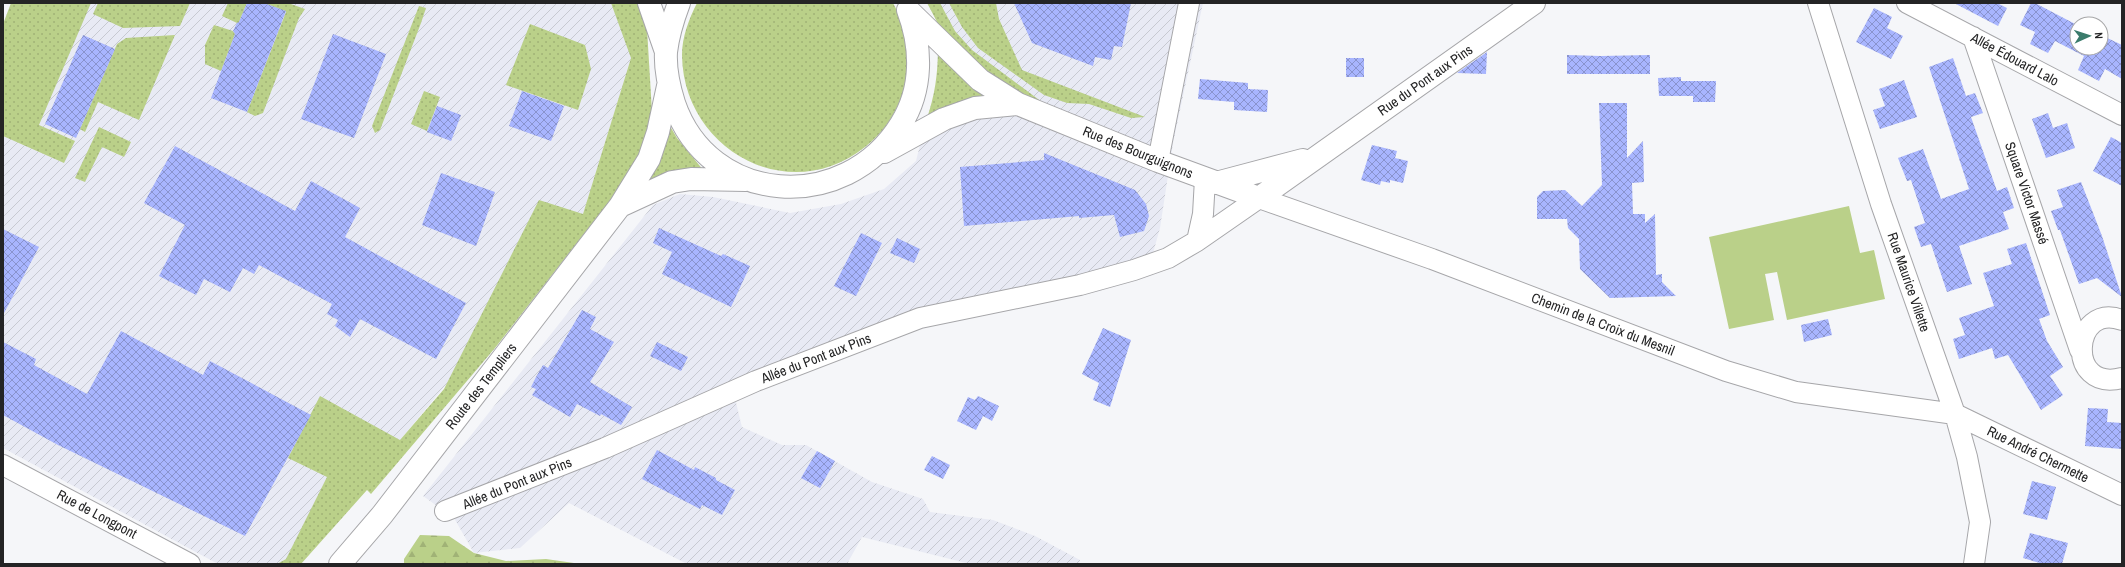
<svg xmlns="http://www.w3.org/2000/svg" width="2125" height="567" viewBox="0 0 2125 567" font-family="'Archivo Narrow',sans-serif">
<defs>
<pattern id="industrial-furrows" width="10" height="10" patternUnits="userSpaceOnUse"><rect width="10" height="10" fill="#e8eaf4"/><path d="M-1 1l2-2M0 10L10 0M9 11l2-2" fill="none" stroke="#c7c9d1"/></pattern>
<pattern id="grass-dots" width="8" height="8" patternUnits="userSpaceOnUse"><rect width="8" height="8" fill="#bad089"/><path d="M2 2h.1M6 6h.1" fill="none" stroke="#a0b276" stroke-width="1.8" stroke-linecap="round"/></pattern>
<pattern id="forest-firs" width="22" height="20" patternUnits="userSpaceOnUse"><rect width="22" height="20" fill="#bad089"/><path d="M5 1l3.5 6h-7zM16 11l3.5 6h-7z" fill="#a0b276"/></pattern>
<pattern id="building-cross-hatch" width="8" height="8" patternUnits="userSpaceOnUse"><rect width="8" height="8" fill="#a8b5fe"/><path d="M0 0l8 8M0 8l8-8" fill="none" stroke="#8993cd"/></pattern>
</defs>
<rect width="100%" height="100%" fill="#f5f6f9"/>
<path fill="url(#industrial-furrows)" d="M 22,3 L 648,3 L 580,224 L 400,440 L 286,559 L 277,564 L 218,564 L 3,448 L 3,47 Z
M 935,3 L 1203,3 L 1173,143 L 1160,228 L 1150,264 L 920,318 L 734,394 L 739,415 L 742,427 L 782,445 L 806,445 L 872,482 L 923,499 L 930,512 L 993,520 L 1035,536 L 1080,560 L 1079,564 L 970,564 L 862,537 L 847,564 L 687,564 L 569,503 L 520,548 L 474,553 L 454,518 L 423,496 L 653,205 L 680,194 L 713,197 L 790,213 L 841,204 L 884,189 L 916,161 L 926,121 L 933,100 L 938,74 Z"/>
<path fill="url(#grass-dots)" d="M 11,3 L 91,3 L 39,125 L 75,141 L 64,163 L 3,136 L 3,24 Z
M 98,3 L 190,3 L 180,26 L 123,28 L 93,14 Z
M 228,3 L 247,3 L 239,22 L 237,23 L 222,16 Z
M 264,3 L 288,3 L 305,9 L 299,18 L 263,113 L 255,116 L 247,112 L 286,12 Z
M 611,3 L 641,3 L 646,12 L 652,112 L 648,139 L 615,199 L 587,230 L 495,348 L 371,494 L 367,490 L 301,564 L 277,564 L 286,559 L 327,477 L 288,458 L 320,396 L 400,440 L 444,389 L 539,200 L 583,214 L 631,58 Z
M 697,3 L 893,3 C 908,29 911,62 903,91 C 897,113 883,133 865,147 C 789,208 683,150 682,55 C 682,37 689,19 697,3 Z
M 927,3 L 940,3 L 955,31 L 972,50 L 1042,102 C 1010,92 978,72 954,47 C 943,36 935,17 927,3 Z
M 949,3 L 996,3 L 999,19 L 1022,70 L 1145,117 L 1131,118 L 1089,104 L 1067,103 L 1044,95 L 978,48 L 962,27 Z
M 419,6 L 426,8 L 421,23 L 380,130 L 375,133 L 372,126 Z
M 530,24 L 585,45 L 591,69 L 578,110 L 506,85 Z
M 214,25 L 233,31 L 235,34 L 221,71 L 205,64 L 205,45 Z
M 175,35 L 139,120 L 98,102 L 85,132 L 80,129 L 117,44 L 126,38 Z
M 938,47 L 997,99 L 926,121 C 935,96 938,73 938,47 Z
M 424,91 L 440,97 L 427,131 L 411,124 Z
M 667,121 L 677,138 L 704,171 L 640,190 Z
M 99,127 L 131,142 L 124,157 L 102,147 L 85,182 L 75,178 Z"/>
<path fill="url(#forest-firs)" d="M 420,535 L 449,536 L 474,553 L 506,561 L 546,559 L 581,564 L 404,564 L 404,559 Z"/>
<path fill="#bad089" d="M 1849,206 L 1860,253 L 1874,250 L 1885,299 L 1787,320 L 1777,272 L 1765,274 L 1774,320 L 1729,329 L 1709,237 Z"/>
<path fill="url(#building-cross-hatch)" d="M 247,3 L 264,3 L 286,11 L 247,112 L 211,98 L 235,34 L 233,31 L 237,23 L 239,22 Z
M 1014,3 L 1131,3 L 1122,47 L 1114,46 L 1111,60 L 1095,57 L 1093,66 L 1032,43 Z
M 1954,3 L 1997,3 L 2007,8 L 1998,26 Z
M 2031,3 L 2035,3 L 2077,25 L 2077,48 L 2101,48 L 2101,35 L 2122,45 L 2122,79 L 2105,69 L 2099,81 L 2078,70 L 2084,56 L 2055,41 L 2048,53 L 2030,44 L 2035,32 L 2020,25 Z
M 1874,8 L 1892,17 L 1887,28 L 1903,36 L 1891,59 L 1856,42 Z
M 333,34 L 386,54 L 354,138 L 301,119 Z
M 83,35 L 115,49 L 76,138 L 45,124 Z
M 1487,52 L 1486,74 L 1457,73 Z
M 1567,55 L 1601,56 L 1650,55 L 1650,74 L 1567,74 Z
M 1346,58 L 1364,58 L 1364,77 L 1346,77 Z
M 1953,58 L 1966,96 L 1975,93 L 1983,113 L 1971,117 L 1997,191 L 2007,187 L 2014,208 L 2003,212 L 2009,229 L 1959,246 L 1972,284 L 1947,292 L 1931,244 L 1921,247 L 1914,227 L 1925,223 L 1911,180 L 1907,181 L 1898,158 L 1923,149 L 1941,199 L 1969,189 L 1929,67 Z
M 1681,77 L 1681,81 L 1716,81 L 1715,102 L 1693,102 L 1693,96 L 1659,96 L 1658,78 Z
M 1200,79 L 1248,83 L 1248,89 L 1268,90 L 1267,112 L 1234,110 L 1234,102 L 1198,99 Z
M 1904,80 L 1917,117 L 1880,129 L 1873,110 L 1885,106 L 1879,89 Z
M 522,91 L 564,106 L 551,141 L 509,126 Z
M 1599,103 L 1627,103 L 1627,158 L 1643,141 L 1644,182 L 1632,183 L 1633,214 L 1645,214 L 1645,223 L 1655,214 L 1656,275 L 1662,274 L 1662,282 L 1676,296 L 1610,298 L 1580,269 L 1579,239 L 1568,228 L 1567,219 L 1537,219 L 1537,197 L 1543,191 L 1565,190 L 1582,206 L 1602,185 Z
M 437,106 L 461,115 L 451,141 L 427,132 Z
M 2048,113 L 2053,128 L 2067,123 L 2075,148 L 2046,158 L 2032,119 Z
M 2111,137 L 2122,143 L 2122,186 L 2093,171 Z
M 1372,145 L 1397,151 L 1395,158 L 1408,161 L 1403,183 L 1390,180 L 1390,183 L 1381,181 L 1380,185 L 1361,180 Z
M 175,146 L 295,211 L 311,181 L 360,208 L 345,237 L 466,303 L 436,359 L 360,319 L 350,337 L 335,326 L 338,320 L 327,314 L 332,304 L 259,265 L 254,274 L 243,268 L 230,292 L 204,279 L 196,295 L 159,276 L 185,225 L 144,203 Z
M 1044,153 L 1135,190 L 1146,204 L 1149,216 L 1144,231 L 1120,237 L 1114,215 L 1079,218 L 1079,216 L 964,226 L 960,167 L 1044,160 Z
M 441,173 L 495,192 L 476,246 L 422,225 Z
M 2081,182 L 2102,236 L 2122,297 L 2097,278 L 2079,284 L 2060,230 L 2058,230 L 2051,211 L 2063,207 L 2057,190 Z
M 659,228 L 721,256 L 723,254 L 750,266 L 731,307 L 662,274 L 672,252 L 653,243 Z
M 3,229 L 39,247 L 3,315 Z
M 861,233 L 882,243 L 856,296 L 834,286 Z
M 897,238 L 920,249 L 914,263 L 890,253 Z
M 2026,243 L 2050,315 L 2039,319 L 2047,341 L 2063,367 L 2050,376 L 2063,395 L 2041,410 L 2008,355 L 1995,359 L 1992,348 L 1959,359 L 1953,339 L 1965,335 L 1959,318 L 1994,306 L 1983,273 L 2012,264 L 2007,249 Z
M 582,310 L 596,317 L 590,329 L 614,342 L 590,382 L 632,407 L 621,425 L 601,414 L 600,416 L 577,404 L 570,417 L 532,395 L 536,389 L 531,387 L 536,377 L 543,365 L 548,368 Z
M 1828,319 L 1832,335 L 1804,342 L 1801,325 Z
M 1103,328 L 1131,340 L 1110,407 L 1093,400 L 1099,383 L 1082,374 Z
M 121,331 L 203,375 L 210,361 L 311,415 L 245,536 L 58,445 L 3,415 L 3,342 L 36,359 L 34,365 L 87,394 Z
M 657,342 L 688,357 L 681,371 L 650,356 Z
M 978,396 L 999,406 L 992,421 L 983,416 L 976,430 L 957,421 L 968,397 L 975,400 Z
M 2088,408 L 2108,409 L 2107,422 L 2122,423 L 2122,449 L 2085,446 Z
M 657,450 L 694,470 L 695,467 L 716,478 L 716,480 L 735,490 L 722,515 L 702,505 L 700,509 L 642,479 Z
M 817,451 L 835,461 L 820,488 L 801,478 Z
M 932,456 L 950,465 L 943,479 L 924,470 Z
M 2032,481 L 2056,487 L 2047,520 L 2023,514 Z
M 2030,533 L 2068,543 L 2062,564 L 2043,564 L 2023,558 Z"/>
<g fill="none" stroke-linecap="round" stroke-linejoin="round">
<defs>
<path id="street" d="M 1818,3 L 1881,204 L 1955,414 L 1967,457 L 1980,522 L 1974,564
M 1907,3 L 2122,115
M 1973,37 L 2080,350
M 1158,161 L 1189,3
M 1197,241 L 1203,214 L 1205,179
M 2122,320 C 2072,301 2065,393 2122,378
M 3,465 L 190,564
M 445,511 L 605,448 L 756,381 L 920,318 L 1080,285 L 1134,270 L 1168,258 L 1197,241 L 1259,198 L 1432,259 L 1726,371 L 1796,392 L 1955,414 L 2122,495"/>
<path id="secondary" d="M 649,3 L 665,49
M 679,3 C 673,19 668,35 666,52 C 665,69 669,87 674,103 C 709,206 845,215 901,124 C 923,89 922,47 908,10
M 909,11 L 980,80 L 1018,104 L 1158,161 L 1259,198 L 1534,3
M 884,152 L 944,119 L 975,108 L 1018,104
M 1216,183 L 1303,160
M 620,206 L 672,182 L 691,179 L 746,180
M 340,564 L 382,515 L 620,206 L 649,159 L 658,132 L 668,86"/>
</defs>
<use href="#street" stroke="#a6a6a9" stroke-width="22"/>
<use href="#secondary" stroke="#a6a6a9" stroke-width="24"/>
<use href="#street" stroke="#fff" stroke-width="20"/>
<use href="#secondary" stroke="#fff" stroke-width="22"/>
</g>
<g text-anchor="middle" stroke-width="4" stroke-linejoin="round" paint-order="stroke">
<g font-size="14" fill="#242425" stroke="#fff">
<text transform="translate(2015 59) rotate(28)" y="5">Allée Édouard Lalo</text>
<text transform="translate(1425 80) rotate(-35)" y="5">Rue du Pont aux Pins</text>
<text transform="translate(1138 152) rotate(22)" y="5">Rue des Bourguignons</text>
<text transform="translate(2027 193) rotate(71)" y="5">Square Victor Massé</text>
<text transform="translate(1909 282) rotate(71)" y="5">Rue Maurice Villette</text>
<text transform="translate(1603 324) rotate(21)" y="5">Chemin de la Croix du Mesnil</text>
<text transform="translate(816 358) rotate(-21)" y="5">Allée du Pont aux Pins</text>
<text transform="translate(481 386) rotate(-52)" y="5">Route des Templiers</text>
<text transform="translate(2038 454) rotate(26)" y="5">Rue André Chermette</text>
<text transform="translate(517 483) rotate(-22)" y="5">Allée du Pont aux Pins</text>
<text transform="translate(97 514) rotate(28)" y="5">Rue de Longpont</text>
</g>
</g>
<rect width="2125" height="567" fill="none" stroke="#242425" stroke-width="8"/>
<g transform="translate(2089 36) rotate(87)"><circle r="19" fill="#ffffff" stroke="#a7a7a8"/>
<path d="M0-3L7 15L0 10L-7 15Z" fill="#3a7b6b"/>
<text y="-6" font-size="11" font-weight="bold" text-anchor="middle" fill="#242425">N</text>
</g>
</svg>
